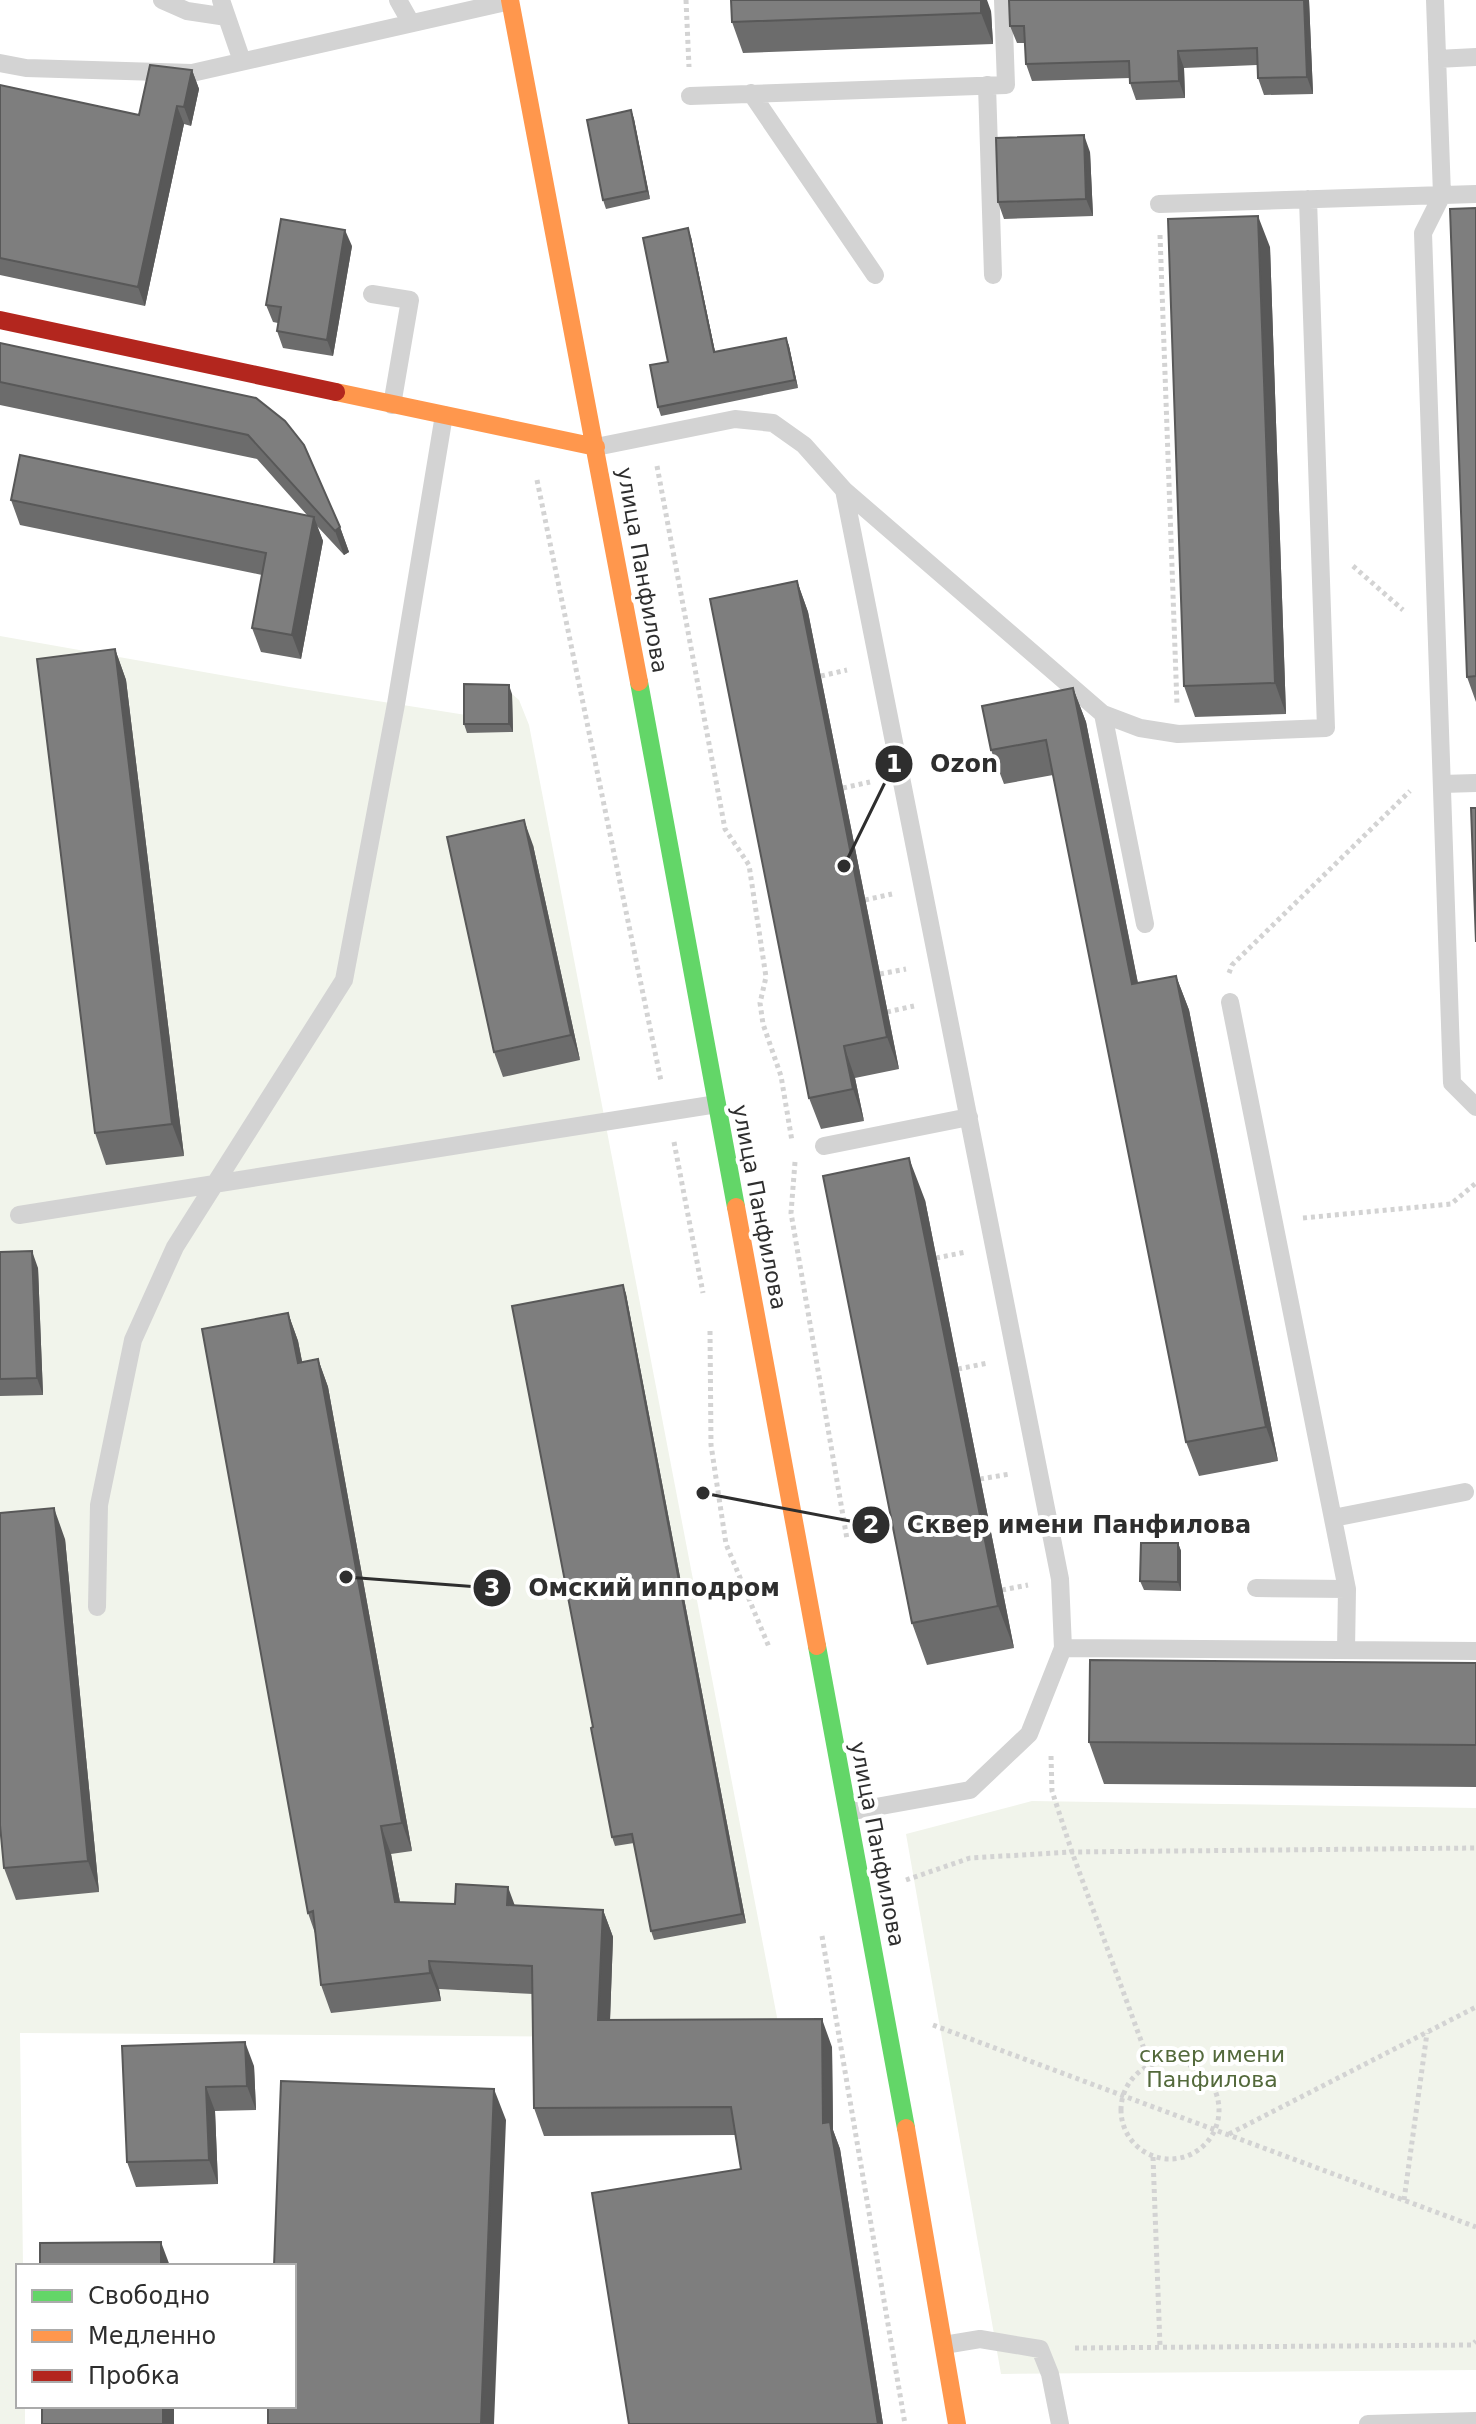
<svg xmlns="http://www.w3.org/2000/svg" width="1476" height="2424" viewBox="0 0 1476 2424" font-family="'DejaVu Sans',sans-serif">
<rect width="100%" height="100%" fill="#fff"/>
<path fill="#f1f4eb" d="M 0,636 L 289,687 L 466,715 L 467,693 L 512,694 L 519,700 L 529,725 L 781,2038 L 20,2033 L 23,2266 L 18,2266 L 18,2406 L 25,2406 L 25,2424 L 0,2424 Z
M 1032,1801 L 1476,1808 L 1476,2370 L 1001,2374 L 906,1834 Z"/>
<g fill="none" stroke-linecap="round" stroke-linejoin="round">
<path stroke="#d3d3d3" stroke-width="5" stroke-dasharray="4 4" stroke-linecap="butt" d="M 686,0 L 689,67
M 1160,235 L 1177,705
M 657,466 L 725,829 L 749,865 L 766,977 L 760,1003 L 763,1024 L 781,1076 L 792,1141
M 537,480 L 661,1081
M 1353,566 L 1403,610
M 821,676 L 847,670
M 843,788 L 870,782
M 865,900 L 892,894
M 1229,973 L 1232,965 L 1410,791
M 880,974 L 906,969
M 887,1012 L 914,1006
M 674,1142 L 703,1293
M 795,1162 L 791,1213 L 847,1539
M 1303,1218 L 1451,1204 L 1476,1183
M 936,1258 L 966,1252
M 710,1331 L 711,1445 L 726,1544 L 769,1647
M 958,1369 L 988,1363
M 980,1479 L 1010,1474
M 1002,1590 L 1028,1585
M 1051,1756 L 1052,1791 L 1072,1852 L 1150,2065
M 906,1880 L 970,1858 L 1072,1852 L 1476,1848
M 822,1936 L 905,2424
M 933,2025 L 1476,2227
M1121 2110a49 49 0 1 1 98 0a49 49 0 1 1-98 0Z
M 1229,2134 L 1476,2007
M 1153,2157 L 1160,2346
M 1404,2200 L 1427,2033
M 1075,2348 L 1472,2345 L 1476,2341"/>
<path stroke="#d3d3d3" stroke-width="18" d="M 162,0 L 187,11 L 227,17
M 221,0 L 242,61
M 398,0 L 411,23
M 1435,0 L 1442,195 L 1423,233 L 1452,1083 L 1476,1107
M 1437,59 L 1476,57
M 0,63 L 26,68 L 192,73 L 510,1
M 987,85 L 993,275
M 751,93 L 875,275
M 690,96 L 1006,85 L 1003,0
M 1159,204 L 1476,194
M 372,294 L 410,300 L 392,405
M 596,447 L 735,419 L 773,423 L 804,445 L 844,490 L 1103,714 L 1140,728 L 1178,734 L 1326,728 L 1308,199
M 844,490 L 1060,1579 L 1063,1648 L 1029,1734 L 970,1790 L 848,1812
M 1103,714 L 1145,924
M 1442,784 L 1476,783
M 1230,1002 L 1347,1589 L 1346,1650
M 824,1146 L 969,1117
M 19,1215 L 717,1104
M 1333,1518 L 1465,1492
M 1256,1588 L 1347,1589
M 97,1607 L 99,1505 L 133,1340 L 175,1247 L 344,980 L 396,704 L 444,415
M 1063,1648 L 1476,1651
M 944,2345 L 980,2339 L 1040,2349 L 1050,2374 L 1060,2424
M 1368,2424 L 1476,2421"/>
<path stroke="#63d668" stroke-width="18" d="M 639,682 L 736,1207
M 817,1646 L 906,2128"/>
<path stroke="#ff974d" stroke-width="18" d="M 510,0 L 639,682
M 336,392 L 596,447
M 736,1207 L 817,1646
M 906,2128 L 957,2424"/>
<path stroke="#b3261e" stroke-width="18" d="M 0,320 L 336,392"/>
</g>
<path fill="#6c6c6c" d="M 1009,0 L 1309,0 L 1313,94 L 1264,95 L 1258,78 L 1257,65 L 1184,68 L 1185,98 L 1136,100 L 1130,83 L 1130,78 L 1032,81 L 1026,64 L 1025,43 L 1017,43 L 1010,26 Z
M 991,11 L 993,44 L 743,53 L 732,22 Z
M 192,70 L 199,89 L 191,126 L 184,124 L 145,306 L 0,275 L 0,85 L 139,115 Z
M 631,110 L 634,119 L 650,199 L 606,209 L 603,200 Z
M 1090,152 L 1093,216 L 1004,219 L 998,202 Z
M 1476,208 L 1476,702 L 1467,677 Z
M 691,237 L 715,352 L 786,338 L 789,346 L 798,388 L 661,416 L 658,407 Z
M 352,246 L 333,356 L 283,348 L 277,331 L 278,323 L 273,322 L 266,305 Z
M 1270,247 L 1286,714 L 1195,717 L 1184,686 Z
M 0,343 L 256,398 L 340,527 L 349,552 L 344,555 L 317,526 L 323,541 L 301,659 L 261,652 L 252,628 L 262,575 L 20,525 L 11,500 L 307,515 L 257,459 L 0,405 Z
M 797,581 L 808,612 L 899,1069 L 855,1078 L 864,1121 L 821,1129 L 809,1098 Z
M 115,649 L 126,680 L 184,1156 L 106,1165 L 95,1133 Z
M 1073,688 L 1086,722 L 1138,983 L 1176,976 L 1189,1010 L 1278,1461 L 1199,1476 L 1186,1442 L 1053,775 L 1004,784 L 991,750 Z
M 512,694 L 513,732 L 467,733 L 464,724 Z
M 533,845 L 580,1060 L 503,1077 L 494,1052 Z
M 925,1200 L 1014,1648 L 927,1665 L 912,1623 Z
M 0,1252 L 38,1268 L 43,1395 L 0,1396 Z
M 623,1285 L 626,1294 L 746,1923 L 654,1940 L 651,1931 L 634,1843 L 615,1846 L 612,1837 L 593,1727 Z
M 288,1313 L 298,1341 L 302,1362 L 318,1359 L 328,1387 L 412,1851 L 391,1854 L 400,1902 L 603,1910 L 613,1937 L 610,2020 L 832,2047 L 833,2130 L 840,2149 L 883,2424 L 629,2424 L 741,2169 L 735,2135 L 544,2136 L 534,2108 L 533,1994 L 439,1989 L 441,2001 L 331,2013 L 321,1985 L 316,1936 L 308,1913 Z
M 65,1539 L 99,1892 L 16,1900 L 4,1868 Z
M 1178,1543 L 1181,1551 L 1181,1591 L 1144,1590 L 1140,1581 Z
M 1476,1663 L 1476,1787 L 1104,1784 L 1089,1742 Z
M 122,2046 L 254,2066 L 256,2110 L 215,2111 L 218,2184 L 136,2187 L 127,2162 Z"/>
<path fill="#585858" d="M 981,0 L 987,0 L 991,11 L 993,44 L 981,13 Z
M 1304,0 L 1309,0 L 1313,94 L 1307,77 Z
M 1178,51 L 1184,68 L 1185,98 L 1179,81 Z
M 192,70 L 199,89 L 191,126 L 184,107 Z
M 177,106 L 184,124 L 145,306 L 138,287 Z
M 631,110 L 634,119 L 650,199 L 647,191 Z
M 1084,135 L 1090,152 L 1093,216 L 1086,199 Z
M 1258,216 L 1270,247 L 1286,714 L 1275,683 Z
M 688,228 L 691,237 L 717,361 L 714,352 Z
M 345,230 L 352,246 L 333,356 L 327,340 Z
M 786,338 L 789,346 L 798,388 L 795,380 Z
M 314,517 L 323,541 L 301,659 L 292,635 Z
M 340,527 L 349,552 L 344,555 L 335,531 Z
M 797,581 L 808,612 L 899,1069 L 887,1037 Z
M 115,649 L 126,680 L 184,1156 L 172,1124 Z
M 509,685 L 512,694 L 513,732 L 509,724 Z
M 1073,688 L 1086,722 L 1145,1019 L 1132,984 Z
M 524,820 L 533,845 L 580,1060 L 571,1035 Z
M 1176,976 L 1189,1010 L 1278,1461 L 1266,1427 Z
M 844,1046 L 855,1078 L 864,1121 L 853,1089 Z
M 909,1158 L 925,1200 L 1014,1648 L 998,1606 Z
M 32,1251 L 38,1268 L 43,1395 L 37,1378 Z
M 623,1285 L 626,1294 L 746,1923 L 742,1914 Z
M 288,1313 L 298,1341 L 308,1391 L 298,1363 Z
M 318,1359 L 328,1387 L 412,1851 L 402,1823 Z
M 54,1508 L 65,1539 L 99,1892 L 88,1861 Z
M 1178,1543 L 1181,1551 L 1181,1591 L 1178,1582 Z
M 381,1826 L 391,1854 L 405,1929 L 395,1902 Z
M 508,1887 L 518,1914 L 507,1905 Z
M 603,1910 L 613,1937 L 609,2048 L 598,2020 Z
M 429,1961 L 439,1989 L 441,2001 L 430,1973 Z
M 822,2019 L 832,2047 L 833,2130 L 840,2149 L 883,2424 L 878,2424 L 823,2123 Z
M 245,2042 L 254,2066 L 256,2110 L 247,2086 Z
M 206,2087 L 215,2111 L 218,2184 L 209,2160 Z
M 494,2089 L 506,2120 L 494,2424 L 481,2424 Z
M 161,2242 L 170,2266 L 161,2266 Z
M 163,2406 L 174,2406 L 174,2424 L 163,2424 Z"/>
<path fill="#7e7e7e" stroke="#585858" stroke-width="2" d="M 731,0 L 981,0 L 981,13 L 732,22 Z
M 1009,0 L 1304,0 L 1307,77 L 1258,78 L 1257,48 L 1178,51 L 1179,81 L 1130,83 L 1129,61 L 1026,64 L 1024,26 L 1010,26 Z
M 150,65 L 192,70 L 184,107 L 177,106 L 138,287 L 0,258 L 0,85 L 139,115 Z
M 631,110 L 647,191 L 603,200 L 587,120 Z
M 1084,135 L 1086,199 L 998,202 L 996,138 Z
M 1476,208 L 1476,676 L 1467,677 L 1450,209 Z
M 1258,216 L 1275,683 L 1184,686 L 1168,219 Z
M 281,219 L 345,230 L 327,340 L 277,331 L 281,307 L 266,305 Z
M 688,228 L 714,352 L 786,338 L 795,380 L 658,407 L 650,365 L 668,362 L 643,238 Z
M 0,343 L 256,398 L 285,421 L 304,445 L 340,527 L 335,531 L 248,435 L 0,382 Z
M 20,455 L 314,517 L 292,635 L 252,628 L 266,553 L 11,500 Z
M 797,581 L 887,1037 L 844,1046 L 853,1089 L 809,1098 L 710,599 Z
M 115,649 L 172,1124 L 95,1133 L 37,659 Z
M 464,684 L 509,685 L 509,724 L 464,724 Z
M 1073,688 L 1132,984 L 1176,976 L 1266,1427 L 1186,1442 L 1046,740 L 991,750 L 982,706 Z
M 1471,808 L 1476,808 L 1476,942 Z
M 524,820 L 571,1035 L 494,1052 L 447,837 Z
M 909,1158 L 998,1606 L 912,1623 L 823,1176 Z
M 32,1251 L 37,1378 L 0,1379 L 0,1252 Z
M 623,1285 L 742,1914 L 651,1931 L 632,1834 L 612,1837 L 591,1728 L 593,1727 L 512,1306 Z
M 288,1313 L 298,1363 L 318,1359 L 402,1823 L 381,1826 L 395,1902 L 455,1904 L 456,1884 L 508,1887 L 507,1905 L 603,1910 L 598,2020 L 822,2019 L 823,2123 L 830,2122 L 878,2424 L 629,2424 L 592,2193 L 741,2169 L 731,2107 L 534,2108 L 532,1966 L 429,1961 L 430,1973 L 321,1985 L 313,1911 L 308,1913 L 202,1329 Z
M 54,1508 L 88,1861 L 4,1868 L 0,1825 L 0,1513 Z
M 1141,1543 L 1178,1543 L 1178,1582 L 1140,1581 Z
M 1090,1660 L 1476,1663 L 1476,1745 L 1089,1742 Z
M 245,2042 L 247,2086 L 206,2087 L 209,2160 L 127,2162 L 122,2046 Z
M 281,2081 L 494,2089 L 481,2424 L 268,2424 L 268,2406 L 294,2406 L 294,2266 L 274,2266 Z
M 161,2242 L 161,2266 L 40,2266 L 40,2243 Z
M 42,2406 L 163,2406 L 163,2424 L 42,2424 Z"/>
<g text-anchor="middle" stroke-width="8" stroke-linejoin="round" paint-order="stroke">
<g font-size="22" fill="#2e2e2e" stroke="#fff">
<text transform="translate(643 570) rotate(80)" y="8">улица Панфилова</text>
<text transform="translate(760 1207) rotate(79)" y="8">улица Панфилова</text>
<text transform="translate(878 1844) rotate(79)" y="8">улица Панфилова</text>
</g>
<g font-size="22" fill="#53693b" stroke="#fff">
<text x="1212" y="2062">сквер имени<tspan x="1212" dy="25">Панфилова</tspan></text>
</g>
</g>
<path fill="none" stroke="#2e2e2e" stroke-width="3" d="M844 866L894 764M703 1493L871 1525M346 1577L492 1588"/>
<g fill="#2e2e2e" stroke="#fff" stroke-width="3">
<circle cx="844" cy="866" r="8"/>
<circle cx="703" cy="1493" r="8"/>
<circle cx="346" cy="1577" r="8"/>
<circle cx="894" cy="764" r="20"/>
<circle cx="871" cy="1525" r="20"/>
<circle cx="492" cy="1588" r="20"/>
</g>
<g font-size="24" text-anchor="middle" font-weight="bold" fill="#fff">
<text x="894" y="772">1</text>
<text x="871" y="1533">2</text>
<text x="492" y="1596">3</text>
</g>
<g font-size="24" text-anchor="middle" font-weight="bold" fill="#2e2e2e" stroke="#fff" stroke-width="8" stroke-linejoin="round" paint-order="stroke">
<text x="964" y="772">Ozon</text>
<text x="1079" y="1533">Сквер имени Панфилова</text>
<text x="654" y="1596">Омский ипподром</text>
</g>
<rect x="16" y="2264" width="280" height="144" fill="#ffffff" stroke="#ababab" stroke-width="2"/>
<rect x="32" y="2290" width="40" height="12" fill="#63d668" stroke="#ababab" stroke-width="2"/>
<text x="88" y="2304" font-size="24" fill="#2e2e2e">Свободно</text>
<rect x="32" y="2330" width="40" height="12" fill="#ff974d" stroke="#ababab" stroke-width="2"/>
<text x="88" y="2344" font-size="24" fill="#2e2e2e">Медленно</text>
<rect x="32" y="2370" width="40" height="12" fill="#b3261e" stroke="#ababab" stroke-width="2"/>
<text x="88" y="2384" font-size="24" fill="#2e2e2e">Пробка</text>
</svg>
